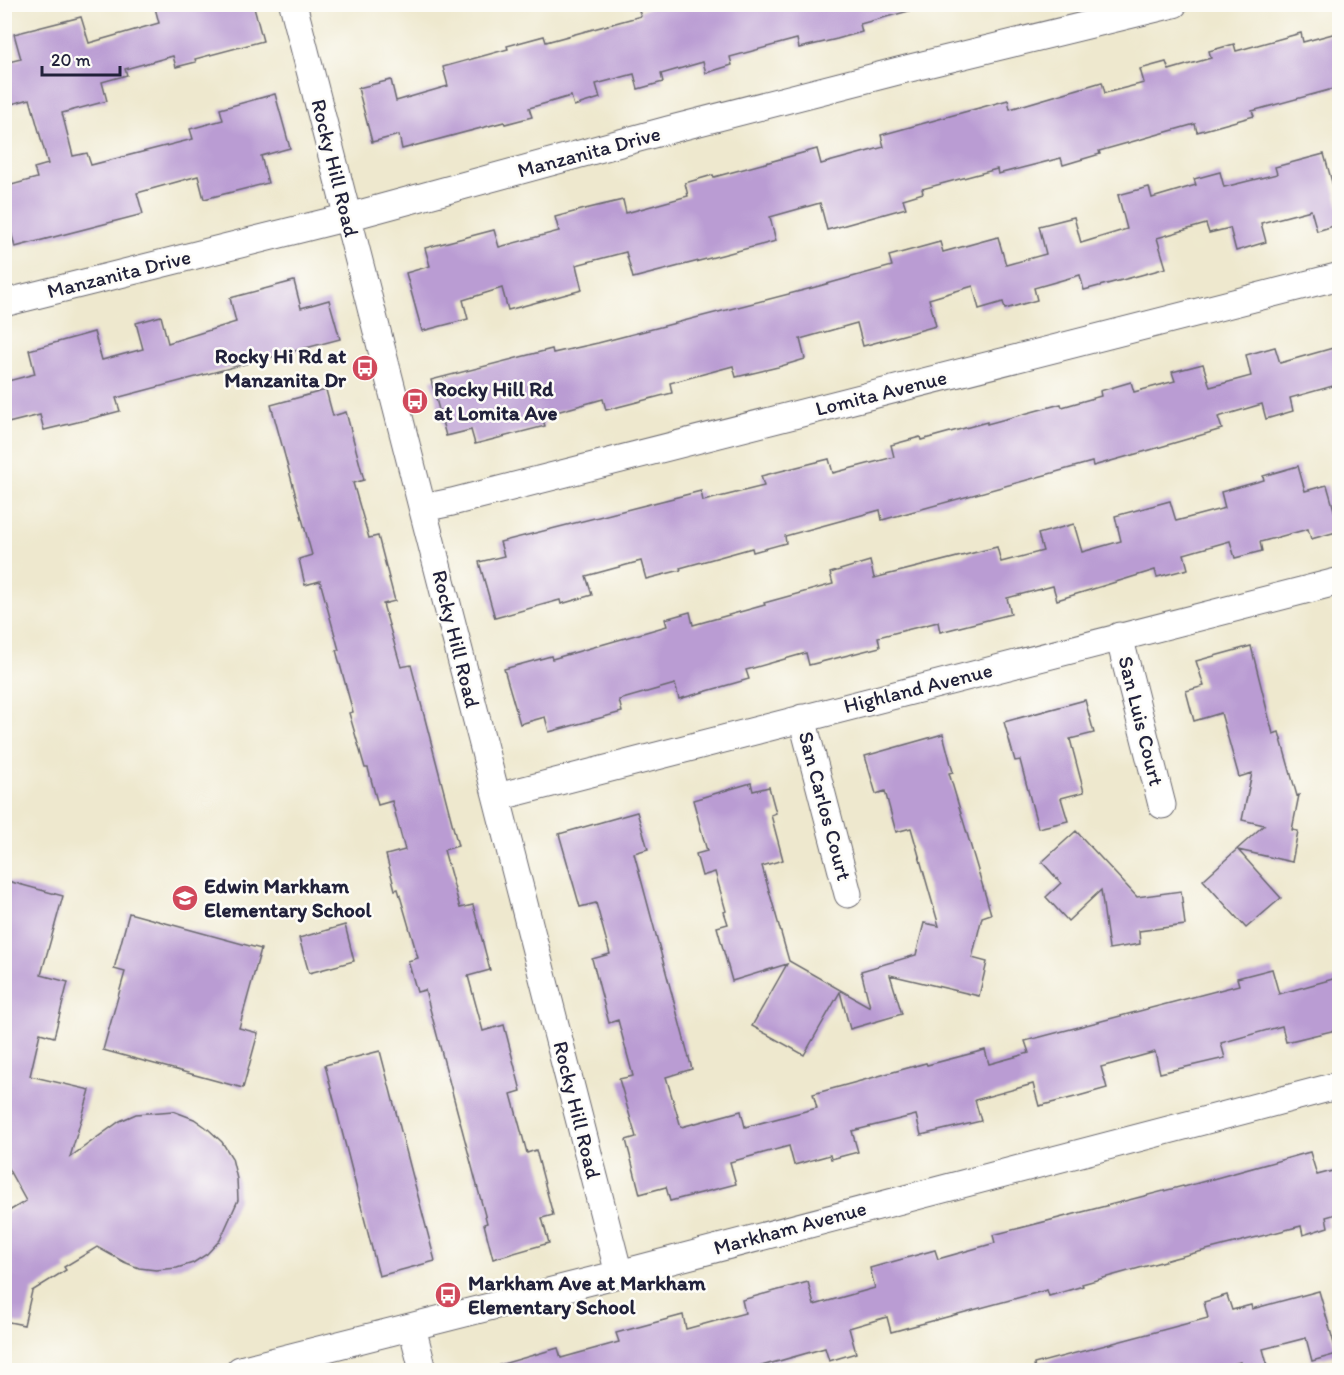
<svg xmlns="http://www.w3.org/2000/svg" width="1344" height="1375" viewBox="0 0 1344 1375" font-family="Itim,sans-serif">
<rect width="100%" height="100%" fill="#fdfcf7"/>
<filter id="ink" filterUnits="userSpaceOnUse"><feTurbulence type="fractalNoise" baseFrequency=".0167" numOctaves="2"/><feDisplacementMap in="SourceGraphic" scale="12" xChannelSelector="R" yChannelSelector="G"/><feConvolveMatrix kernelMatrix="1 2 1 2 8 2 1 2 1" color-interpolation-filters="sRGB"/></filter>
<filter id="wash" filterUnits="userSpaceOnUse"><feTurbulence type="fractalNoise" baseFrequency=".008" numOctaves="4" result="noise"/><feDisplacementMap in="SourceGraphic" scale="24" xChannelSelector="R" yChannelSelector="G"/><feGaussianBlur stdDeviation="1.35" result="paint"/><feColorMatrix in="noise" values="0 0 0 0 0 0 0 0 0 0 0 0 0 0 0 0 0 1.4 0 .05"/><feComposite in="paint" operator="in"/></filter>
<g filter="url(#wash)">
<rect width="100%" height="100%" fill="#eee8ce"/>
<g id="blocks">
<path fill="#ba9cd3" d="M 154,4 L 253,4 L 263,41 L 195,59 L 196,62 L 176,67 L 173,56 L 125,69 L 127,75 L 102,82 L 107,101 L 62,113 L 73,156 L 87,153 L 91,165 L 193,139 L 190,129 L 223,120 L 220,109 L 275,94 L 290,148 L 261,156 L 268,183 L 204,199 L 198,176 L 137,193 L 143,214 L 15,247 L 8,221 L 4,222 L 4,187 L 37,178 L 34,168 L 48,164 L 30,99 L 4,106 L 4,63 L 21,59 L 14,34 L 81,17 L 89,43 L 159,23 Z
M 665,4 L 908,4 L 909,11 L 860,24 L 862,32 L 837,39 L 799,48 L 797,39 L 730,57 L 732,65 L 706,73 L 703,62 L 661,74 L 663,82 L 638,89 L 634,74 L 596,84 L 600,98 L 574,106 L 571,96 L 529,108 L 532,117 L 505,124 L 504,122 L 402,149 L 399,135 L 372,142 L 358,88 L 391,80 L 396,101 L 448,86 L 443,67 L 508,49 L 507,46 L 544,36 L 546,42 L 641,16 L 639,11 Z
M 1340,32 L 1340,87 L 1252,111 L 1254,116 L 1197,132 L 1195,124 L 1099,151 L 1100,154 L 1063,165 L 1061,158 L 998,174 L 997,169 L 922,189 L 923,193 L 903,199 L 906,208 L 827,230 L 820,203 L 770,217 L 776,241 L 633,278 L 626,252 L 576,265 L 582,290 L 508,310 L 502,288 L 463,300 L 468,319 L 422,331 L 406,273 L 430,266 L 425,248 L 494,230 L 499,247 L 559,231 L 555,217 L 585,209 L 623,200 L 626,213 L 688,196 L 685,183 L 713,175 L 714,177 L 817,149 L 821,164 L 884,147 L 881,135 L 1008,100 L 1010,109 L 1102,82 L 1105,93 L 1144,83 L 1140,69 L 1166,62 L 1169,70 L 1211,58 L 1209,51 L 1234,44 L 1236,51 L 1301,33 L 1303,42 Z
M 1324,154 L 1340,210 L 1340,224 L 1317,231 L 1311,210 L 1261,223 L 1266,242 L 1236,251 L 1230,228 L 1209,233 L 1206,224 L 1157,238 L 1166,268 L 1141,275 L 1084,290 L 1080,275 L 1034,288 L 1037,300 L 1005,309 L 1003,302 L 979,309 L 973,286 L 929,299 L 936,326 L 863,346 L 857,323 L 800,339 L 805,359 L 778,367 L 736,377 L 733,366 L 670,383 L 672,393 L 606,410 L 603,399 L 542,416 L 545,426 L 475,444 L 471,430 L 446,436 L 431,380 L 552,349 L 553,353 L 598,343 L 812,288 L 892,266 L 889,256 L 940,242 L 943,252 L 998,237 L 1006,265 L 1046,254 L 1039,226 L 1074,217 L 1081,243 L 1127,229 L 1118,195 L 1149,187 L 1152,198 L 1196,185 L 1194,179 L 1220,172 L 1224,187 L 1277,174 L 1275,167 Z
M 294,281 L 301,308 L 329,300 L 340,339 L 116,398 L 120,411 L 90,419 L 44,430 L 40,415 L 4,424 L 4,382 L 35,374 L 29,350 L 94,332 L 102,360 L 143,349 L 136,323 L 161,316 L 168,343 L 236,322 L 230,298 Z
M 1340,346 L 1340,384 L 1290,398 L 1293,411 L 1266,419 L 1262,404 L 1218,417 L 1222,429 L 1150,450 L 1093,466 L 1092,462 L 882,520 L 880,510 L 785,536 L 786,543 L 753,552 L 752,548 L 680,568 L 681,570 L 646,579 L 641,561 L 586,576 L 592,595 L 561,604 L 560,600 L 495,618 L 479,562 L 504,556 L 500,542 L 701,491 L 703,501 L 764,486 L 761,476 L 829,459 L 833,473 L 894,457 L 891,445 L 920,437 L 921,440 L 987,422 L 987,424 L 1061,404 L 1062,407 L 1101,396 L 1100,391 L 1131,382 L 1134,392 L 1175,381 L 1172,372 L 1203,364 L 1210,387 L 1251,376 L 1246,355 L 1275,347 L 1280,363 Z
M 326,390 L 333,416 L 346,412 L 364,480 L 353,483 L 369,538 L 378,536 L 395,601 L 383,604 L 401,667 L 411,665 L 458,846 L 444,850 L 460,908 L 473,905 L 490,970 L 468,976 L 483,1031 L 504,1025 L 521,1091 L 511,1094 L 527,1153 L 536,1150 L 553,1215 L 542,1218 L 549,1243 L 493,1259 L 484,1224 L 487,1223 L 425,990 L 417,992 L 408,961 L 418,958 L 398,889 L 395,890 L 386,855 L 405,850 L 392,801 L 378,805 L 368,768 L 365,768 L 349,713 L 353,712 L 336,650 L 339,650 L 320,581 L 305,585 L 299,559 L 312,555 L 271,405 Z
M 1298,466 L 1305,491 L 1327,485 L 1340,531 L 1311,539 L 1308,529 L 1260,542 L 1262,551 L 1235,558 L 1230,541 L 1184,554 L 1188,569 L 1157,577 L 1155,570 L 1057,600 L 1053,586 L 1007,598 L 1011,614 L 940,632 L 938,622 L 878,637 L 880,647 L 809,665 L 806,653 L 746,670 L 749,679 L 679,699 L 675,684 L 619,700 L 622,712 L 549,732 L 545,717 L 520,724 L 504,669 L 551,656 L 552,659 L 667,626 L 665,619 L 690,612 L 693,625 L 765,605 L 764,603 L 833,584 L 830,573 L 870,561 L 874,578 L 997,547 L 1001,562 L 1043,551 L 1038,534 L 1074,524 L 1082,552 L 1121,541 L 1115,516 L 1170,501 L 1176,521 L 1225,508 L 1221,492 L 1264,480 L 1263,476 Z
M 1251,646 L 1273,734 L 1279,732 L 1297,796 L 1299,795 L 1292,830 L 1298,831 L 1292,862 L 1238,850 L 1281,898 L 1246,928 L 1203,880 L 1264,825 L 1242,820 L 1252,773 L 1239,777 L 1221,713 L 1194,721 L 1186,691 L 1204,686 L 1196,661 Z
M 1085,700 L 1094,733 L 1070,739 L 1084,792 L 1061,798 L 1068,821 L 1038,828 L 1020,760 L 1015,761 L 1004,722 Z
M 943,734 L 953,772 L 949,773 L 991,914 L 982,917 L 972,958 L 987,962 L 979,996 L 890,975 L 902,1014 L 850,1029 L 840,992 L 804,1055 L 752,1026 L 787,964 L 732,981 L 717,927 L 728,924 L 724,912 L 726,911 L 715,872 L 702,876 L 696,854 L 707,851 L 693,800 L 751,783 L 753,791 L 769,787 L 776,813 L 771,815 L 783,860 L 762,866 L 789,961 L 870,1007 L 861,971 L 916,955 L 924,923 L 939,926 L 911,828 L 896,832 L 885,791 L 876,794 L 865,756 Z
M 637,812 L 648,849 L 634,853 L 692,1069 L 666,1077 L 681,1127 L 741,1111 L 745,1127 L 817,1108 L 813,1094 L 926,1063 L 927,1065 L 985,1050 L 989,1064 L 1029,1053 L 1025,1041 L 1239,985 L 1237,978 L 1272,969 L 1279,994 L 1340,977 L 1340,1029 L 1286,1042 L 1282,1026 L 1221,1043 L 1225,1058 L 1160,1073 L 1155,1052 L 1101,1067 L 1107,1088 L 1075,1097 L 1039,1106 L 1033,1084 L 975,1100 L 981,1121 L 921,1135 L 916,1115 L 852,1131 L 858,1152 L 831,1159 L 830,1155 L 794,1165 L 789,1146 L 730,1162 L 736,1184 L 670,1201 L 666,1187 L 640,1194 L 626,1140 L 636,1137 L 619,1079 L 633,1076 L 618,1020 L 609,1023 L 592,959 L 610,954 L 596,903 L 580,907 L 559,834 Z
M 1076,831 L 1137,897 L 1181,891 L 1185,925 L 1139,931 L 1140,944 L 1109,949 L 1101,890 L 1068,921 L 1046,897 L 1061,883 L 1042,862 Z
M 4,880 L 63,896 L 41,975 L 68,982 L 54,1037 L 40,1033 L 30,1076 L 90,1090 L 70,1157 L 120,1121 L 136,1114 L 173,1111 L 194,1119 L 207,1128 L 222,1142 L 232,1158 L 237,1179 L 238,1200 L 220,1240 L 207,1254 L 193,1263 L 177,1268 L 156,1270 L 139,1268 L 124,1262 L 97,1247 L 64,1267 L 66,1270 L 32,1291 L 24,1325 L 4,1321 L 4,1214 L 26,1201 L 4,1161 Z
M 129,913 L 261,949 L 239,1028 L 258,1033 L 243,1088 L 103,1050 L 125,972 L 114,969 Z
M 345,925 L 354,961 L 309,973 L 299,938 Z
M 380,1051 L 435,1261 L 379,1276 L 325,1065 Z
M 1310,1152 L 1317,1175 L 1340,1169 L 1340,1213 L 1326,1217 L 1328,1227 L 1303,1235 L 1301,1226 L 1175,1258 L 1082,1284 L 1083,1286 L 1049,1296 L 1047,1290 L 891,1332 L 887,1317 L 849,1328 L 856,1353 L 829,1361 L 825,1348 L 744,1371 L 499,1371 L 499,1365 L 558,1348 L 561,1358 L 619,1342 L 616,1333 L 683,1315 L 686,1329 L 745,1313 L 742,1300 L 808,1282 L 814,1305 L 875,1288 L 870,1268 L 935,1250 L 938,1259 L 995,1243 L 993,1235 L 1183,1186 L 1184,1187 Z
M 1319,1291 L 1337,1354 L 1312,1361 L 1306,1338 L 1263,1349 L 1269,1371 L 1242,1371 L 1240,1362 L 1210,1371 L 1035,1371 L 1034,1364 L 1208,1318 L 1204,1302 L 1227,1295 L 1232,1310 L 1251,1305 L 1252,1309 Z"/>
</g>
</g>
<g filter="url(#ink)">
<use href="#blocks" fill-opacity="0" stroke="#69676e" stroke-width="1.5"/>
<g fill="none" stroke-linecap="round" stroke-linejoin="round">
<defs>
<path id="minor" d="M 293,4 L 619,1274
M 4,303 L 348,217 L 668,130 L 902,70 L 1174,4
M 423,508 L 452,502 L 1340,276
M 1119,636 L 1162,805
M 802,718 L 848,894
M 497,797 L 1340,581
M 412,1327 L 423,1370
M 240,1370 L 619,1274 L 1340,1085"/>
</defs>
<use href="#minor" stroke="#69676e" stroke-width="29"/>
<use href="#minor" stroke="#fff" stroke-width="27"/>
</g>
</g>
<defs>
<symbol id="bus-disc" viewBox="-11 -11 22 22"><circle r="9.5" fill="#d1495b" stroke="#fdfcf7"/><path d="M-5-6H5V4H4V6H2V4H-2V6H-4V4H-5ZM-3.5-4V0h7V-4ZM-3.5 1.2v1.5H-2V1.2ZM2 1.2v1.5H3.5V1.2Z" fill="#fff"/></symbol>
<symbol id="school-disc" viewBox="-11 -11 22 22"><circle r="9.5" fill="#d1495b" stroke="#fdfcf7"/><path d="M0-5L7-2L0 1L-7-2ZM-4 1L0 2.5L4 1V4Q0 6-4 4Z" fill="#fff"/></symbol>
</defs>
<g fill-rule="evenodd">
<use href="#bus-disc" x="350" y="353" width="30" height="30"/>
<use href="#bus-disc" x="400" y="386" width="30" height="30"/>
<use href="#school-disc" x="170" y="883" width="30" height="30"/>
<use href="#bus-disc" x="433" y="1280" width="30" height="30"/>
</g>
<g text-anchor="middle" stroke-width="5" stroke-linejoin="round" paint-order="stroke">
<g font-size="21" fill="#22223b" stroke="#fdfcf7">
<text transform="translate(589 152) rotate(-15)" y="7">Manzanita Drive</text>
<text transform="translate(335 168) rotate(76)" y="7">Rocky Hill Road</text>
<text transform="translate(119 274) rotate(-14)" y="7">Manzanita Drive</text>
<text transform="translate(881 393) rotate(-14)" y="7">Lomita Avenue</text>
<text transform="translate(456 639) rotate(76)" y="7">Rocky Hill Road</text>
<text transform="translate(918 688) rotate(-14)" y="7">Highland Avenue</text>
<text transform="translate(1141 721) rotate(76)" y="7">San Luis Court</text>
<text transform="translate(825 806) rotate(75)" y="7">San Carlos Court</text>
<text transform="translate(577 1110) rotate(76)" y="7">Rocky Hill Road</text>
<text transform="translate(790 1228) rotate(-15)" y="7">Markham Avenue</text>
</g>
<g font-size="21" font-weight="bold" fill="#22223b" stroke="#fdfcf7" text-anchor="start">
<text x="346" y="363" text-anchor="end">Rocky Hi Rd at<tspan x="346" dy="24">Manzanita Dr</tspan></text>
<text x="434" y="396">Rocky Hill Rd<tspan x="434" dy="24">at Lomita Ave</tspan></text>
<text x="204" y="893">Edwin Markham<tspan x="204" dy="24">Elementary School</tspan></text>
<text x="468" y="1290">Markham Ave at Markham<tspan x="468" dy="24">Elementary School</tspan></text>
</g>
</g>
<rect width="1344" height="1375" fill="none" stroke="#fdfcf7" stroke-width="24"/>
<path d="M42 66v9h78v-9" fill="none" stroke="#22223b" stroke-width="3"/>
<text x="51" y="66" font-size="18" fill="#22223b" stroke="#fdfcf7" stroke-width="4.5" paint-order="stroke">20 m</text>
</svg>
